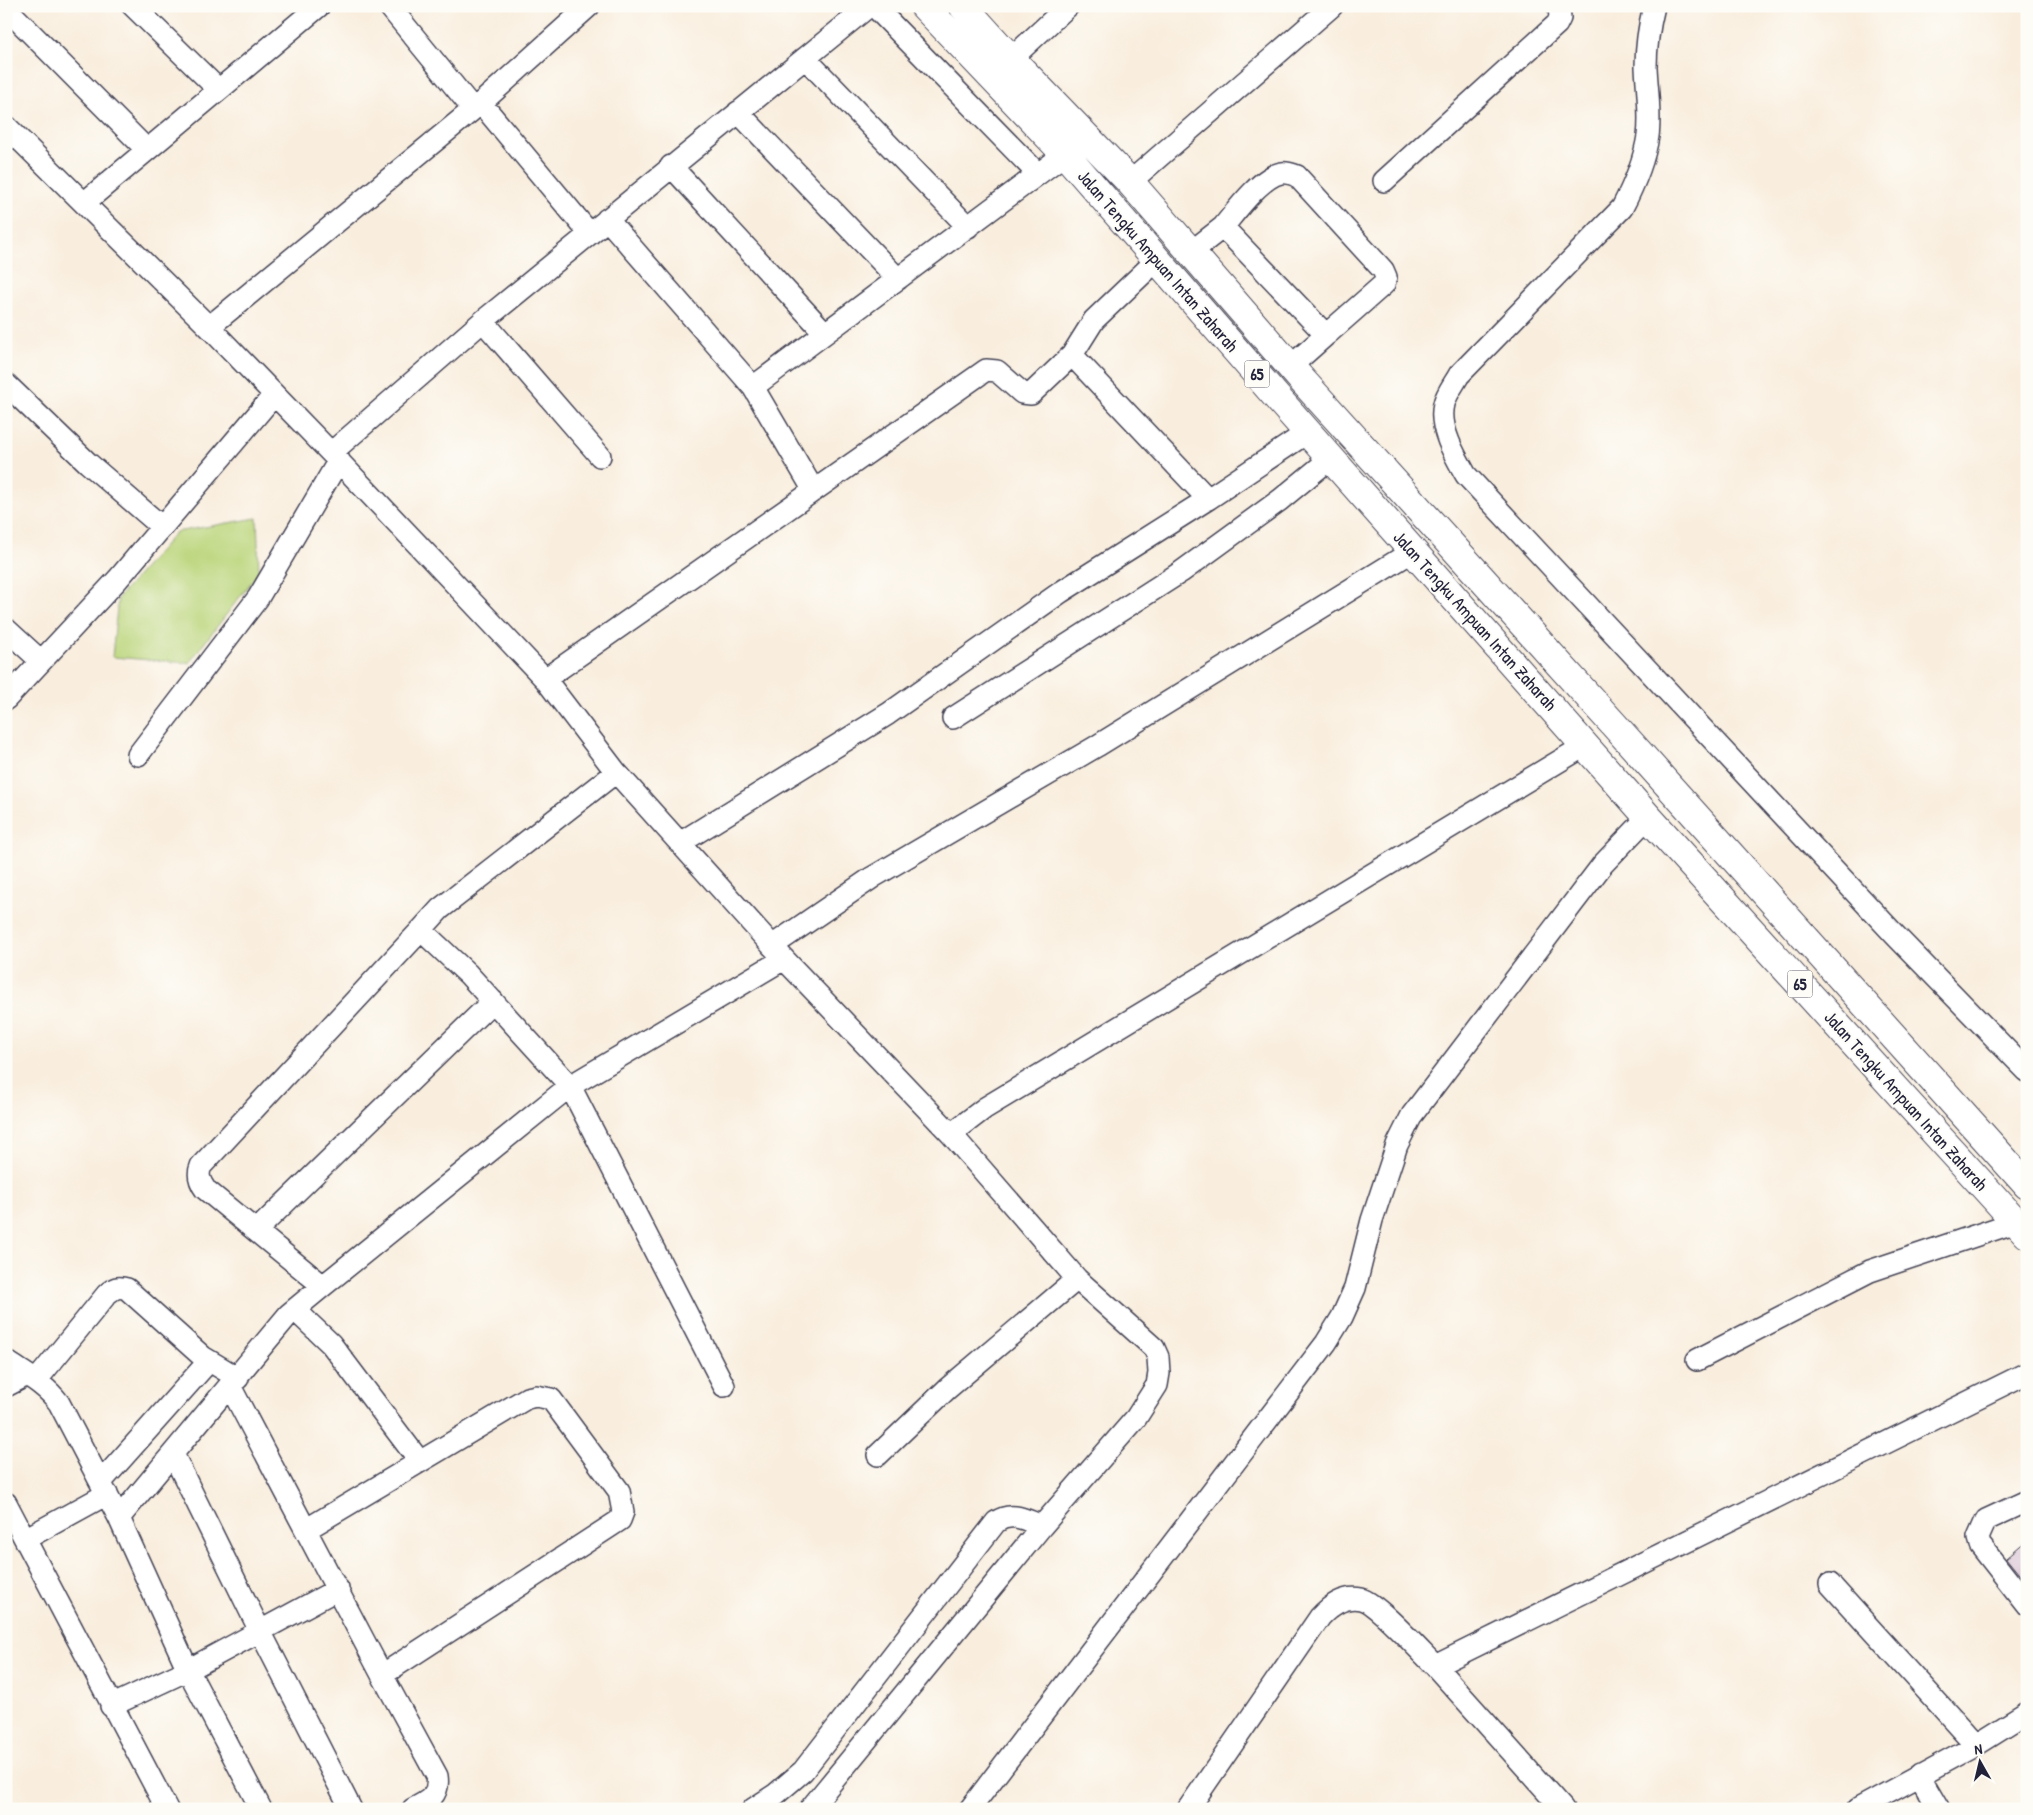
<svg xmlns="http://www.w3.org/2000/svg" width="2033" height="1815" viewBox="0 0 2033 1815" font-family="'Patrick Hand',sans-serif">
<rect width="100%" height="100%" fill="#fdfcf7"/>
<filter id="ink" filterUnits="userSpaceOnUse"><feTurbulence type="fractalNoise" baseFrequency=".02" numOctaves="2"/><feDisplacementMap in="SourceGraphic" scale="10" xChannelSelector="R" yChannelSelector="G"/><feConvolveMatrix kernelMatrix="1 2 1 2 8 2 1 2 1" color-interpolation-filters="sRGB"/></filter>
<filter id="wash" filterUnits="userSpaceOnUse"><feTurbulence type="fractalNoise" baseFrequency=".0096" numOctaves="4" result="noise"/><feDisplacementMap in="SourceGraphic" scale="20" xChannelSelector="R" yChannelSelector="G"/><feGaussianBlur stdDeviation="1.12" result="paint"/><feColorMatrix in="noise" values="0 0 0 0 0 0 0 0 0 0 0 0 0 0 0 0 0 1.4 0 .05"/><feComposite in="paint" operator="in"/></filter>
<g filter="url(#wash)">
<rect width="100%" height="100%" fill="#f9eede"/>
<path fill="#bbd57b" stroke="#6e7c5b" d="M 257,518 L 259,572 L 189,663 L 112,657 L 118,598 L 176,532 Z"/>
<g id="blocks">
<path fill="#be99b9" d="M 2027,1540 L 2027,1584 L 2006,1558 Z"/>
</g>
</g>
<g filter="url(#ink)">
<use href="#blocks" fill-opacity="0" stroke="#424153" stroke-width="1"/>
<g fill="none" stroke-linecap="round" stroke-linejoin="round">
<defs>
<path id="minor" d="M 133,6 L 219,90
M 389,6 L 473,109
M 874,6 L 1038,174
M 1654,6 C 1649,26 1646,47 1646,67 C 1647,89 1651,114 1648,136 C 1644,162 1634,185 1622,208 L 1459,375 C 1454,384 1446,394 1444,404 C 1438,427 1455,456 1466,475 L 1895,935 L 2027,1071
M 6,8 L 147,150
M 805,58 L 968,227
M 1011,59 L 1068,6
M 481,103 L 590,234
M 738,112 L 898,279
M 6,126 L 209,327 L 331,453 L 545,679 L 616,772 L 784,959 L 951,1134 L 1077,1279 L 1154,1348 L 1158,1357 L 1159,1373 L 1157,1385 L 1136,1418 L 1042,1526 L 810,1809
M 671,166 L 825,333
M 1384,181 L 1557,24 L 1560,18 L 1559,6
M 1130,182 L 1332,6
M 84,203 L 319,6
M 607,219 L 753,387 L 814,491
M 1223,227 C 1236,211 1261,177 1281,173 C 1287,172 1292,174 1297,176 L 1383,270 L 1386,277 L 1384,284 L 1326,335
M 1191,252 L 1223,227 L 1326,335 L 1290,367
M 483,321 L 600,456
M 209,327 L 481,103 L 589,6
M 1072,355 L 1208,499
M 6,384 L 88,463 L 162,527
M 753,387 L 1065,154
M 331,453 L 483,321 L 869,6
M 6,629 L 41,661
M 545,679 L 986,370 L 997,371 L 1022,393 L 1031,394 L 1072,355 L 1094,320 L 1157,260
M 6,699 L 118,579 L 274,395
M 953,718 L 1181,572 L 1280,500 L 1331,458
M 138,755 L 258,598 L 339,460
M 680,843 L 888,714 L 1061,592 L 1208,499 L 1308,432
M 421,930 L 440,909 L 616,772
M 772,946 L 873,877 L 1097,746 L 1413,551
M 951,1134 L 985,1108 L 1586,745
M 256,1231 L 493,1001
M 323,1286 L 205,1189 C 200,1182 197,1175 201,1166 L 421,930 L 468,974 L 570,1086 L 724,1386
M 295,1310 L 331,1344 L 420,1462
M 1697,1360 L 1870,1271 L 2016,1222
M 6,1361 C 25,1374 45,1384 59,1403 L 119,1518 L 188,1670 L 261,1809
M 36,1381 L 107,1294 C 114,1288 118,1286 127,1289 L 203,1357 L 238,1378
M 6,1386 L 27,1375
M 230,1386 L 382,1675 L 437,1776 C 440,1795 429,1801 413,1809
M 173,1454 L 260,1631 L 351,1809
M 878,1455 L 947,1389 L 1077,1279
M 101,1482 L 209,1361
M 2027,1501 L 1986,1520 L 1978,1538 L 1980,1545 L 2027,1605
M 6,1503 L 167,1809
M 119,1518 L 289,1314 L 323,1286 L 570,1086 L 784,959
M 307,1529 L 527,1398 L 536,1396 L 551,1399 L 619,1491 L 623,1512 L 620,1520 L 382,1675
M 25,1539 L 107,1494
M 1830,1584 L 1976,1745
M 1435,1666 L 1563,1809
M 111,1706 L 188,1670 L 338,1589
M 1919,1775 L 1939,1809
M 753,1809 L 776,1794 L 803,1771 L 996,1522 C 1012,1511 1026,1520 1042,1526
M 970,1809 L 1326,1343 L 1342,1317 L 1355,1288 L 1372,1220 L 1397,1145 L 1412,1115 L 1603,864 L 1648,817
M 1188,1809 L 1320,1617 C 1330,1606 1344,1595 1361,1599 C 1377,1603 1421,1652 1435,1666 L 2027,1373
M 1858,1809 L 1976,1745 L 2027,1713"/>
<path id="major" d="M 924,6 L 1065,154 L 1280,401 L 1648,817 L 2027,1234
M 963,6 L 1011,59 L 1130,182 L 1302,380 L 1616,727 L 2027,1185"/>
</defs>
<use href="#minor" stroke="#424153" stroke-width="24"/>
<use href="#major" stroke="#424153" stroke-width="30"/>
<use href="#minor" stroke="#fff" stroke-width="21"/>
<use href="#major" stroke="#fff" stroke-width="28"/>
</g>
</g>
<g text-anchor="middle" stroke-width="4" stroke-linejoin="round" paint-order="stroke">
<g fill="#fdfcf7" stroke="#646373" stroke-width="1">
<rect x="1244.5" y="360.5" width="25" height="27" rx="4"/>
<rect x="1787.5" y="970.5" width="25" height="27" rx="4"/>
</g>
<g font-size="16" font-weight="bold" fill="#22223b">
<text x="1257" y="380">65</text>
<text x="1800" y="990">65</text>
</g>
<g font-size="18" fill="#22223b" stroke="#fdfcf7">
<text transform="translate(1158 261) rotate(49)" y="6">Jalan Tengku Ampuan Intan Zaharah</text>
<text transform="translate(1475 621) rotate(48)" y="6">Jalan Tengku Ampuan Intan Zaharah</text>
<text transform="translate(1906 1101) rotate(48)" y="6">Jalan Tengku Ampuan Intan Zaharah</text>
</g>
</g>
<rect width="2033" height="1815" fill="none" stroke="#fdfcf7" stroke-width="25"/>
<g transform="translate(1980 1762) rotate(352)" stroke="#fdfcf7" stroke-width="4" paint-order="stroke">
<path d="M0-4L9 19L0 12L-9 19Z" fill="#22223b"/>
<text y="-8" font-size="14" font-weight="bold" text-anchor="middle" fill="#22223b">N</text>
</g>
</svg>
